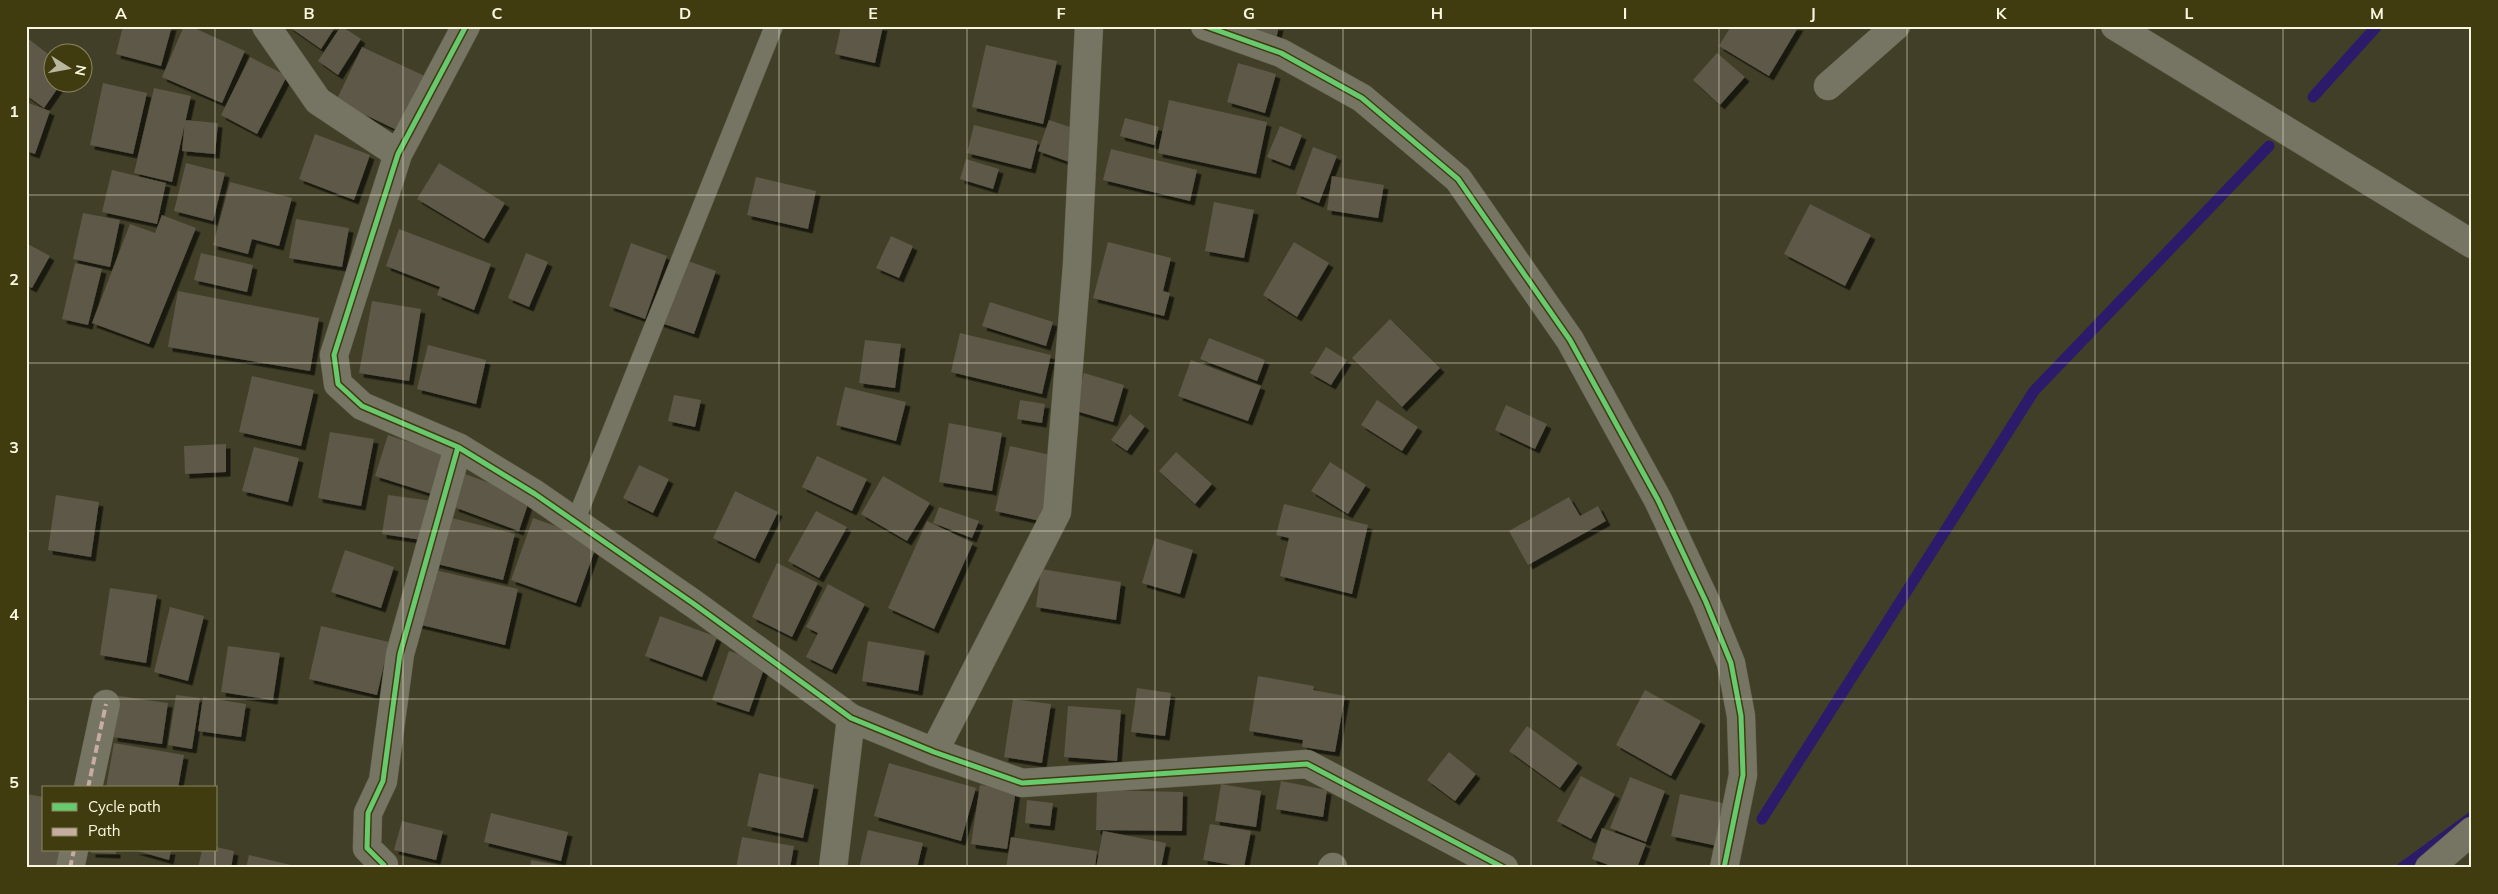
<svg xmlns="http://www.w3.org/2000/svg" width="2498" height="894" viewBox="0 0 2498 894" font-family="Mulish,sans-serif">
<defs>
<filter id="shadow"><feDropShadow dx="4.5" dy="4.5" stdDeviation="0" flood-color="#0009"/></filter>
</defs>
<rect width="100%" height="100%" fill="#413f27"/>
<g fill="none" stroke-linecap="round" stroke-linejoin="round">
<path stroke="#2c1b6b" stroke-width="11" d="M 2313,97 L 2377,26
M 1762,819 L 2034,391 L 2269,146
M 2402,868 L 2472,817"/>
</g>
<path fill="#5d5846" filter="url(#shadow)" d="M 123,26 L 172,26 L 161,66 L 116,54 Z
M 184,26 L 190,26 L 245,51 L 222,103 L 162,77 Z
M 288,26 L 336,26 L 321,49 Z
M 341,26 L 361,39 L 338,75 L 318,61 Z
M 841,26 L 883,26 L 875,63 L 835,54 Z
M 1227,26 L 1279,26 L 1274,48 Z
M 1731,26 L 1799,26 L 1769,76 L 1719,46 Z
M 26,37 L 52,57 L 52,82 L 62,82 L 44,108 L 26,95 Z
M 986,45 L 1057,61 L 1043,124 L 972,107 Z
M 362,47 L 427,77 L 401,132 L 336,101 Z
M 1717,53 L 1745,77 L 1720,105 L 1693,80 Z
M 250,57 L 287,76 L 257,134 L 221,115 Z
M 1238,63 L 1276,74 L 1265,113 L 1227,102 Z
M 103,83 L 147,93 L 133,154 L 90,145 Z
M 154,88 L 191,96 L 172,182 L 134,173 Z
M 1169,100 L 1267,122 L 1256,174 L 1158,153 Z
M 26,102 L 50,111 L 35,154 L 26,151 Z
M 1125,118 L 1159,127 L 1154,145 L 1120,136 Z
M 185,120 L 218,123 L 215,154 L 182,151 Z
M 1049,120 L 1079,130 L 1069,162 L 1038,151 Z
M 974,125 L 1038,141 L 1031,169 L 967,153 Z
M 1280,126 L 1302,135 L 1290,166 L 1267,157 Z
M 315,134 L 370,155 L 354,200 L 299,179 Z
M 1313,147 L 1337,156 L 1319,203 L 1296,194 Z
M 1111,149 L 1197,170 L 1190,201 L 1103,180 Z
M 966,159 L 999,169 L 993,189 L 960,179 Z
M 186,163 L 225,173 L 213,221 L 174,211 Z
M 439,163 L 505,203 L 484,239 L 417,199 Z
M 112,170 L 166,183 L 157,224 L 102,212 Z
M 1332,176 L 1384,185 L 1378,218 L 1327,210 Z
M 756,177 L 816,191 L 808,229 L 747,215 Z
M 230,182 L 292,198 L 279,246 L 252,239 L 248,254 L 213,245 Z
M 1214,202 L 1254,210 L 1244,258 L 1205,251 Z
M 1810,204 L 1871,235 L 1845,286 L 1784,254 Z
M 83,213 L 120,220 L 110,267 L 73,259 Z
M 162,215 L 196,228 L 149,344 L 92,323 L 130,224 L 155,233 Z
M 296,219 L 349,228 L 342,267 L 289,258 Z
M 399,229 L 491,264 L 474,310 L 437,295 L 440,287 L 386,266 Z
M 891,236 L 913,246 L 899,278 L 876,268 Z
M 1108,242 L 1171,258 L 1163,291 L 1170,293 L 1164,316 L 1093,298 Z
M 1294,242 L 1329,263 L 1297,317 L 1263,295 Z
M 26,243 L 50,256 L 32,288 L 26,285 Z
M 631,243 L 667,256 L 645,319 L 609,306 Z
M 201,253 L 253,265 L 247,292 L 194,280 Z
M 526,253 L 548,262 L 529,307 L 508,298 Z
M 680,258 L 716,271 L 694,334 L 658,322 Z
M 75,263 L 102,269 L 88,325 L 62,319 Z
M 178,291 L 319,318 L 310,371 L 168,347 Z
M 372,301 L 421,309 L 409,381 L 359,373 Z
M 990,302 L 1053,322 L 1046,346 L 982,326 Z
M 1390,319 L 1440,368 L 1402,407 L 1352,358 Z
M 960,333 L 1051,355 L 1042,394 L 951,372 Z
M 1209,338 L 1265,360 L 1257,381 L 1200,359 Z
M 865,340 L 901,344 L 895,388 L 859,383 Z
M 428,345 L 486,360 L 476,404 L 417,389 Z
M 1326,347 L 1347,360 L 1331,385 L 1310,373 Z
M 1191,360 L 1261,386 L 1248,421 L 1178,396 Z
M 1084,373 L 1124,385 L 1113,422 L 1073,410 Z
M 252,376 L 314,390 L 301,446 L 239,432 Z
M 845,387 L 906,402 L 896,441 L 836,425 Z
M 674,395 L 701,400 L 695,427 L 668,421 Z
M 1020,400 L 1045,404 L 1042,423 L 1017,419 Z
M 1377,400 L 1418,427 L 1402,451 L 1361,425 Z
M 1506,405 L 1547,424 L 1535,449 L 1495,430 Z
M 1130,414 L 1145,426 L 1127,451 L 1111,440 Z
M 949,423 L 1002,433 L 992,491 L 939,482 Z
M 330,432 L 374,439 L 361,506 L 318,498 Z
M 388,435 L 445,454 L 432,494 L 375,476 Z
M 226,444 L 226,472 L 185,474 L 184,446 Z
M 1010,446 L 1055,456 L 1040,521 L 995,511 Z
M 254,447 L 299,458 L 288,502 L 242,491 Z
M 1176,452 L 1212,484 L 1195,504 L 1159,471 Z
M 817,456 L 867,479 L 852,511 L 802,487 Z
M 1330,462 L 1366,485 L 1348,514 L 1311,491 Z
M 639,465 L 669,479 L 653,513 L 623,498 Z
M 465,474 L 530,498 L 519,531 L 454,507 Z
M 883,476 L 930,503 L 907,541 L 861,514 Z
M 735,491 L 778,512 L 755,559 L 713,538 Z
M 56,495 L 99,502 L 91,557 L 48,550 Z
M 388,495 L 433,501 L 428,541 L 382,534 Z
M 1569,497 L 1580,516 L 1598,506 L 1606,521 L 1528,565 L 1509,531 Z
M 1284,504 L 1368,525 L 1352,594 L 1280,576 L 1289,538 L 1276,535 Z
M 939,507 L 979,521 L 972,538 L 933,523 Z
M 816,511 L 847,527 L 819,578 L 788,561 Z
M 444,516 L 515,534 L 503,580 L 433,563 Z
M 533,518 L 598,541 L 576,603 L 511,580 Z
M 927,521 L 973,543 L 934,629 L 888,608 Z
M 1155,538 L 1193,550 L 1180,594 L 1142,583 Z
M 345,550 L 394,567 L 381,608 L 331,592 Z
M 777,563 L 818,583 L 792,637 L 752,617 Z
M 426,568 L 518,589 L 505,645 L 413,623 Z
M 1041,569 L 1121,582 L 1116,620 L 1036,607 Z
M 828,584 L 865,604 L 832,670 L 806,657 L 818,633 L 806,627 Z
M 110,588 L 157,595 L 146,663 L 100,655 Z
M 170,607 L 204,616 L 188,681 L 154,672 Z
M 660,616 L 717,637 L 702,677 L 645,656 Z
M 321,626 L 389,642 L 377,695 L 309,679 Z
M 868,641 L 925,651 L 918,691 L 862,681 Z
M 228,646 L 280,653 L 273,700 L 221,692 Z
M 729,651 L 766,663 L 749,712 L 712,700 Z
M 1258,676 L 1314,686 L 1313,690 L 1345,696 L 1335,752 L 1302,747 L 1303,740 L 1249,731 Z
M 1137,688 L 1171,693 L 1165,736 L 1131,732 Z
M 1645,690 L 1701,721 L 1671,776 L 1616,745 Z
M 176,695 L 200,698 L 192,749 L 168,745 Z
M 119,696 L 168,703 L 162,744 L 113,737 Z
M 203,697 L 246,704 L 241,737 L 198,731 Z
M 1013,699 L 1051,704 L 1042,763 L 1004,757 Z
M 1068,706 L 1121,710 L 1117,761 L 1064,757 Z
M 1527,726 L 1578,763 L 1560,788 L 1509,751 Z
M 114,743 L 184,755 L 178,788 L 106,788 Z
M 1449,752 L 1476,774 L 1455,801 L 1427,780 Z
M 889,763 L 976,788 L 961,841 L 874,816 Z
M 759,773 L 814,785 L 803,838 L 747,826 Z
M 1581,776 L 1615,794 L 1591,839 L 1557,821 Z
M 1630,777 L 1665,791 L 1646,842 L 1610,828 Z
M 1281,781 L 1327,790 L 1323,817 L 1276,809 Z
M 1221,784 L 1261,791 L 1256,827 L 1215,821 Z
M 980,785 L 1016,790 L 1007,849 L 971,844 Z
M 1097,790 L 1183,792 L 1182,831 L 1096,830 Z
M 26,794 L 44,797 L 44,850 L 61,850 L 58,868 L 26,868 Z
M 1680,794 L 1732,805 L 1722,847 L 1671,836 Z
M 1027,800 L 1053,803 L 1050,826 L 1025,823 Z
M 491,813 L 568,832 L 561,861 L 484,842 Z
M 402,821 L 443,831 L 436,860 L 394,850 Z
M 1210,824 L 1251,831 L 1244,867 L 1203,860 Z
M 1602,828 L 1646,844 L 1637,868 L 1617,868 L 1592,859 Z
M 868,830 L 923,843 L 917,868 L 859,868 Z
M 1103,831 L 1166,843 L 1161,868 L 1096,868 Z
M 742,837 L 794,846 L 790,868 L 736,868 Z
M 1011,837 L 1097,851 L 1095,868 L 1006,868 Z
M 216,847 L 234,851 L 231,868 L 198,868 L 202,850 L 216,850 Z
M 91,850 L 116,850 L 116,854 L 91,853 Z
M 134,850 L 171,850 L 169,860 Z
M 249,855 L 299,867 L 299,868 L 246,868 Z
M 531,860 L 570,867 L 570,868 L 530,868 Z"/>
<g fill="none" stroke-linecap="round" stroke-linejoin="round">
<defs>
<path id="lane" d="M 575,522 L 774,26"/>
<path id="street" d="M 266,26 L 318,101 L 398,154
M 1205,26 L 1281,53 L 1362,98 L 1458,179 L 1570,340 L 1658,500 L 1706,602 L 1731,663 L 1741,716 L 1743,775 L 1724,868
M 2115,26 L 2472,244
M 1828,86 L 1896,26
M 458,447 L 535,494 L 694,604 L 851,718 L 934,752 L 1022,783 L 1307,764 L 1504,868
M 934,752 L 1057,512 L 1077,265 L 1089,26
M 88,788 L 106,704
M 70,868 L 74,850
M 384,868 L 384,865 L 367,848 L 368,813 L 383,781 L 400,654 L 458,447 L 362,406 L 338,384 L 334,355 L 398,154 L 466,26
M 833,868 L 851,718
M 1332,868 L 1333,867
M 2429,868 L 2472,831"/>
</defs>
<use href="#lane" stroke="#605e49" stroke-width="19"/>
<use href="#street" stroke="#605e49" stroke-width="29"/>
<use href="#lane" stroke="#767463" stroke-width="18"/>
<use href="#street" stroke="#767463" stroke-width="28"/>
<path stroke="#c7aca2" stroke-width="4" stroke-dasharray="8 4" stroke-linecap="butt" d="M 88,788 L 106,704
M 70,868 L 74,850"/>
<defs>
<path id="cycleway" d="M 1205,26 L 1281,53 L 1362,98 L 1458,179 L 1570,340 L 1658,500 L 1706,602 L 1731,663 L 1741,716 L 1743,775 L 1724,868
M 458,447 L 535,494 L 694,604 L 851,718 L 934,752 L 1022,783 L 1307,764 L 1504,868
M 384,868 L 384,865 L 367,848 L 368,813 L 383,781 L 400,654 L 458,447 L 362,406 L 338,384 L 334,355 L 398,154 L 466,26"/>
</defs>
<use href="#cycleway" stroke="#413c10" stroke-width="8"/>
<use href="#cycleway" stroke="#67ca6e" stroke-width="5"/>
</g>
<path fill="none" stroke="#f8f6de" stroke-width="1" stroke-opacity="0.55" d="M 215,26 L 215,788M 403,26 L 403,868M 591,26 L 591,868M 779,26 L 779,868M 967,26 L 967,868M 1155,26 L 1155,868M 1343,26 L 1343,868M 1531,26 L 1531,868M 1719,26 L 1719,868M 1907,26 L 1907,868M 2095,26 L 2095,868M 2283,26 L 2283,868M 26,195 L 2472,195M 26,363 L 2472,363M 26,531 L 2472,531M 26,699 L 2472,699M 215,850 L 215,868"/>
<rect width="2498" height="894" fill="none" stroke="#413c10" stroke-width="55"/>
<rect x="42" y="786" width="175" height="65" fill="#413c10" stroke="#8a8662"/>
<rect x="52" y="803" width="25" height="8" fill="#67ca6e" stroke="#8a8662"/>
<text x="88" y="812" font-size="15" fill="#f8f6de">Cycle path</text>
<rect x="52" y="828" width="25" height="8" fill="#c7aca2" stroke="#8a8662"/>
<text x="88" y="836" font-size="15" fill="#f8f6de">Path</text>
<g transform="translate(68 68) rotate(101)"><circle r="24" fill="#413c10" stroke="#8a8662"/>
<path d="M0-4L9 19L0 12L-9 19Z" fill="#b8b69e"/>
<text y="-8" font-size="14" font-weight="bold" text-anchor="middle" fill="#f8f6de">N</text>
</g>
<rect x="28" y="28" width="2442" height="838" fill="none" stroke="#f8f6de" stroke-width="2"/>
<g font-size="16" text-anchor="middle" font-weight="bold" fill="#f8f6de">
<text x="121" y="19">A</text>
<text x="309" y="19">B</text>
<text x="497" y="19">C</text>
<text x="685" y="19">D</text>
<text x="873" y="19">E</text>
<text x="1061" y="19">F</text>
<text x="1249" y="19">G</text>
<text x="1437" y="19">H</text>
<text x="1625" y="19">I</text>
<text x="1813" y="19">J</text>
<text x="2001" y="19">K</text>
<text x="2189" y="19">L</text>
<text x="2377" y="19">M</text>
<text x="14" y="117">1</text>
<text x="14" y="285">2</text>
<text x="14" y="453">3</text>
<text x="14" y="620">4</text>
<text x="14" y="788">5</text>
</g>
</svg>
